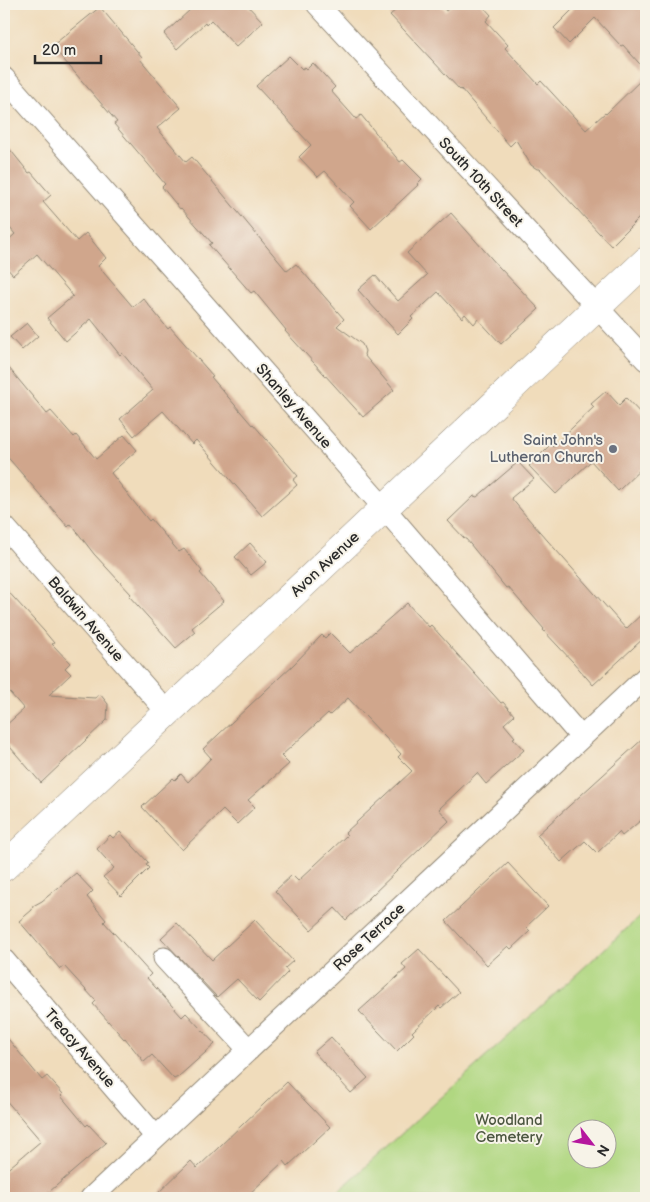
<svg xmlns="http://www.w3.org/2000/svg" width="650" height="1202" viewBox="0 0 650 1202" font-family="'Balsamiq Sans',sans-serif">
<rect width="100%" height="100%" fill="#f7f3e8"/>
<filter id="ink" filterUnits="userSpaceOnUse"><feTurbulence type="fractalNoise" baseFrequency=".02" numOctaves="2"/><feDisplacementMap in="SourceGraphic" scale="10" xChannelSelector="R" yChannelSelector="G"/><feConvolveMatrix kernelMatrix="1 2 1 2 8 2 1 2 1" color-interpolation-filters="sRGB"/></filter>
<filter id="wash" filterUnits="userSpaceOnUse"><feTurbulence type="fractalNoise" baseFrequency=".0096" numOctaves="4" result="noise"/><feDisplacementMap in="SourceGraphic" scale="20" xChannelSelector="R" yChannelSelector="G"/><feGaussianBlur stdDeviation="1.12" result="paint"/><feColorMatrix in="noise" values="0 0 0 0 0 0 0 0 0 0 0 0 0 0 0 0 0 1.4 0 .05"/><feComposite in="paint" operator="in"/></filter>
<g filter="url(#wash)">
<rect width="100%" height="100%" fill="#f0dcbb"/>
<path fill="#b0d781" stroke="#6e8156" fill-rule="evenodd" d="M 646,911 L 646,1198 L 331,1198 ZM 578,1130 L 608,1130 L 608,1160 L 578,1160 Z"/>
<g id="blocks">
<path fill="#d0a68c" d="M 186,4 L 246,4 L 263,22 L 236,47 L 211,20 L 206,25 L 205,23 L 177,49 L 164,34 L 191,9 Z
M 403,4 L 439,4 L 446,11 L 454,4 L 481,4 L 491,15 L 486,21 L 508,45 L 505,48 L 538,84 L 541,81 L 586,130 L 605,113 L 606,114 L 646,75 L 646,211 L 611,246 L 540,169 L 537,169 L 531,165 L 516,140 L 510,146 L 461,89 L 460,90 L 390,15 Z
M 578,4 L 646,4 L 646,71 L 623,45 L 621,46 L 595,18 L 569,44 L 554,28 Z
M 100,7 L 142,57 L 140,59 L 181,108 L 157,128 L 186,162 L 192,157 L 287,271 L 296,264 L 344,319 L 337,326 L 362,344 L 365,351 L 364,355 L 394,390 L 363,417 L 285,331 L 286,330 L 254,291 L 251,293 L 209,245 L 212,243 L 181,208 L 180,209 L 162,187 L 165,184 L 114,124 L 117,122 L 52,46 Z
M 289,56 L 302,69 L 305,67 L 307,69 L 313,63 L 335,87 L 331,91 L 356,119 L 361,115 L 400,162 L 403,160 L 422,179 L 417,184 L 418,185 L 371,229 L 350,206 L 354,202 L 325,171 L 318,177 L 299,157 L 311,145 L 256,86 Z
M 4,142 L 29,173 L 31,172 L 51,195 L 43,202 L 77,241 L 86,233 L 106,258 L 98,266 L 133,307 L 143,298 L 168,329 L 170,327 L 213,376 L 211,377 L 252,425 L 253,424 L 298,476 L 293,480 L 297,485 L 262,516 L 196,440 L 192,444 L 163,411 L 134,436 L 120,419 L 153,390 L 122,353 L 120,355 L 91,319 L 66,341 L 47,318 L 73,296 L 37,254 L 13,275 L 4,265 L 4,244 L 15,234 L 4,221 Z
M 451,213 L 499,267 L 539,309 L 501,344 L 478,319 L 474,324 L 465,314 L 462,318 L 438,292 L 411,317 L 413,319 L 398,334 L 358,290 L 375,275 L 398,301 L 427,275 L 407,253 Z
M 27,323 L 38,336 L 22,350 L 10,337 Z
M 4,362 L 47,414 L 51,411 L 74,437 L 76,435 L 96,459 L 124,435 L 137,450 L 111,473 L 149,521 L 151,519 L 179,552 L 184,549 L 202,571 L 200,573 L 224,601 L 192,628 L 195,632 L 176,648 L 129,596 L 131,594 L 94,554 L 71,524 L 68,527 L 4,453 Z
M 606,391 L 619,405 L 626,398 L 646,419 L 646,464 L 618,491 L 591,461 L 556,494 L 529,466 L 551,444 L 553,446 L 594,407 L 591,404 Z
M 518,462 L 534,479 L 511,498 L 532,523 L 626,629 L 646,610 L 646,636 L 593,685 L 573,662 L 543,630 L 544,629 L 508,587 L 506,588 L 466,539 L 465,539 L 448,521 L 474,496 L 477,497 Z
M 250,543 L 267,562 L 251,575 L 235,557 Z
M 4,587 L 44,631 L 54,643 L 52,644 L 70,663 L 65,668 L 71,674 L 49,695 L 95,698 L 100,694 L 108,704 L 107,720 L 41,783 L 4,740 L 4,727 L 24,709 L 4,686 Z
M 407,603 L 429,627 L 431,625 L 501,703 L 503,702 L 514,715 L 504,724 L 515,737 L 513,738 L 524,750 L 486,784 L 477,773 L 439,809 L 449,821 L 346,920 L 335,908 L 311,930 L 275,891 L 292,875 L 298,881 L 347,835 L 345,833 L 412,771 L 398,757 L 401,754 L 348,698 L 330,715 L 328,713 L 281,756 L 289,764 L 248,800 L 255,807 L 237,824 L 223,810 L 182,850 L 142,807 L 173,778 L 175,780 L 181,774 L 188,782 L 211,758 L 203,749 L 294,664 L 322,635 L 325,638 L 330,633 L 350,653 Z
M 646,736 L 646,816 L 622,836 L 619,832 L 597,853 L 585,841 L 561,862 L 537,835 Z
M 120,832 L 148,862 L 146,865 L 149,868 L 121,896 L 103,877 L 114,868 L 97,849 L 110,835 L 113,838 Z
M 508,863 L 548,906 L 526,927 L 530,931 L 511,949 L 508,946 L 487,965 L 446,921 Z
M 76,873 L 93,891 L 87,897 L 106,920 L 104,922 L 151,974 L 147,978 L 182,1017 L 186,1013 L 215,1044 L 178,1077 L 174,1079 L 152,1055 L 144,1062 L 125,1038 L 124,1039 L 93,1004 L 96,1001 L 64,966 L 60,969 L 19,921 L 32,910 L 33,906 L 42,901 Z
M 255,920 L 293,961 L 285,968 L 288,972 L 259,1002 L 237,979 L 217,997 L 161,938 L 177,923 L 212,960 Z
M 419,949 L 459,992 L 441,1008 L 439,1006 L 412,1032 L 414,1034 L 397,1051 L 359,1011 L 406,969 L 402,964 Z
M 4,1034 L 42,1080 L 47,1076 L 63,1094 L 61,1096 L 86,1126 L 88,1124 L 106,1143 L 42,1198 L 4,1198 L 4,1172 L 41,1141 L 4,1098 Z
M 331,1037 L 368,1078 L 351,1093 L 314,1052 Z
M 287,1082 L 330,1127 L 288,1166 L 284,1161 L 245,1198 L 153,1198 L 191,1161 L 197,1168 Z"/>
</g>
</g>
<g filter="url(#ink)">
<use href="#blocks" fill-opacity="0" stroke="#8e8473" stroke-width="1"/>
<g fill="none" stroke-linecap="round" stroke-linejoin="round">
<defs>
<path id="street" d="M 317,4 L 646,360
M 4,78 L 384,508 L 581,737
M 4,526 L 168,713
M 164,958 L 249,1050
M 4,960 L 156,1137
M 91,1198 L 646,677"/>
<path id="secondary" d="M 4,867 L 646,261"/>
</defs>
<use href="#street" stroke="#8e8473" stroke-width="23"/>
<use href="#secondary" stroke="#8e8473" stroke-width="29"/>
<use href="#street" stroke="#fff" stroke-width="21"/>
<use href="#secondary" stroke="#fff" stroke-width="28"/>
</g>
</g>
<circle fill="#6b7280" stroke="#f7f3e8" stroke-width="2" cx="613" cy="449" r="5"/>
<g text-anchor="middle" stroke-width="4" stroke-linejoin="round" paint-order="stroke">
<g font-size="15" fill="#2b2b2b" stroke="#f7f3e8">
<text transform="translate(481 182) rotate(47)" y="5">South 10th Street</text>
<text transform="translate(294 406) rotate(49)" y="5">Shanley Avenue</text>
<text transform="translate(325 564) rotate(-43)" y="5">Avon Avenue</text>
<text transform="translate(86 619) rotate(49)" y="5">Baldwin Avenue</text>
<text transform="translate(369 937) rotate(-43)" y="5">Rose Terrace</text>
<text transform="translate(80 1048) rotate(49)" y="5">Treacy Avenue</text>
</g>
<g font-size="15" fill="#5b616d" stroke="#f7f3e8" text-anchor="end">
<text x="603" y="445">Saint John's<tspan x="603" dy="17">Lutheran Church</tspan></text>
</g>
<g font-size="15" fill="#4c5640" stroke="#f7f3e8">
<text x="509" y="1125">Woodland<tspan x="509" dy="17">Cemetery</tspan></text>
</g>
</g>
<rect width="650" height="1202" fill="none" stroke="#f7f3e8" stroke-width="20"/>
<g transform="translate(592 1144) rotate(121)"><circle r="24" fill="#f7f3e8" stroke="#a5a39c"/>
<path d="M0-4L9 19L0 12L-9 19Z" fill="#b5179e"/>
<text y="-8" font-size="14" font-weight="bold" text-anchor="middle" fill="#2b2b2b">N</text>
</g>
<path d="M35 55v8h66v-8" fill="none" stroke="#2b2b2b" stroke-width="2.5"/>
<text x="42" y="55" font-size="15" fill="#2b2b2b" stroke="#f7f3e8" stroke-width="4" paint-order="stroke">20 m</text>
</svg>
